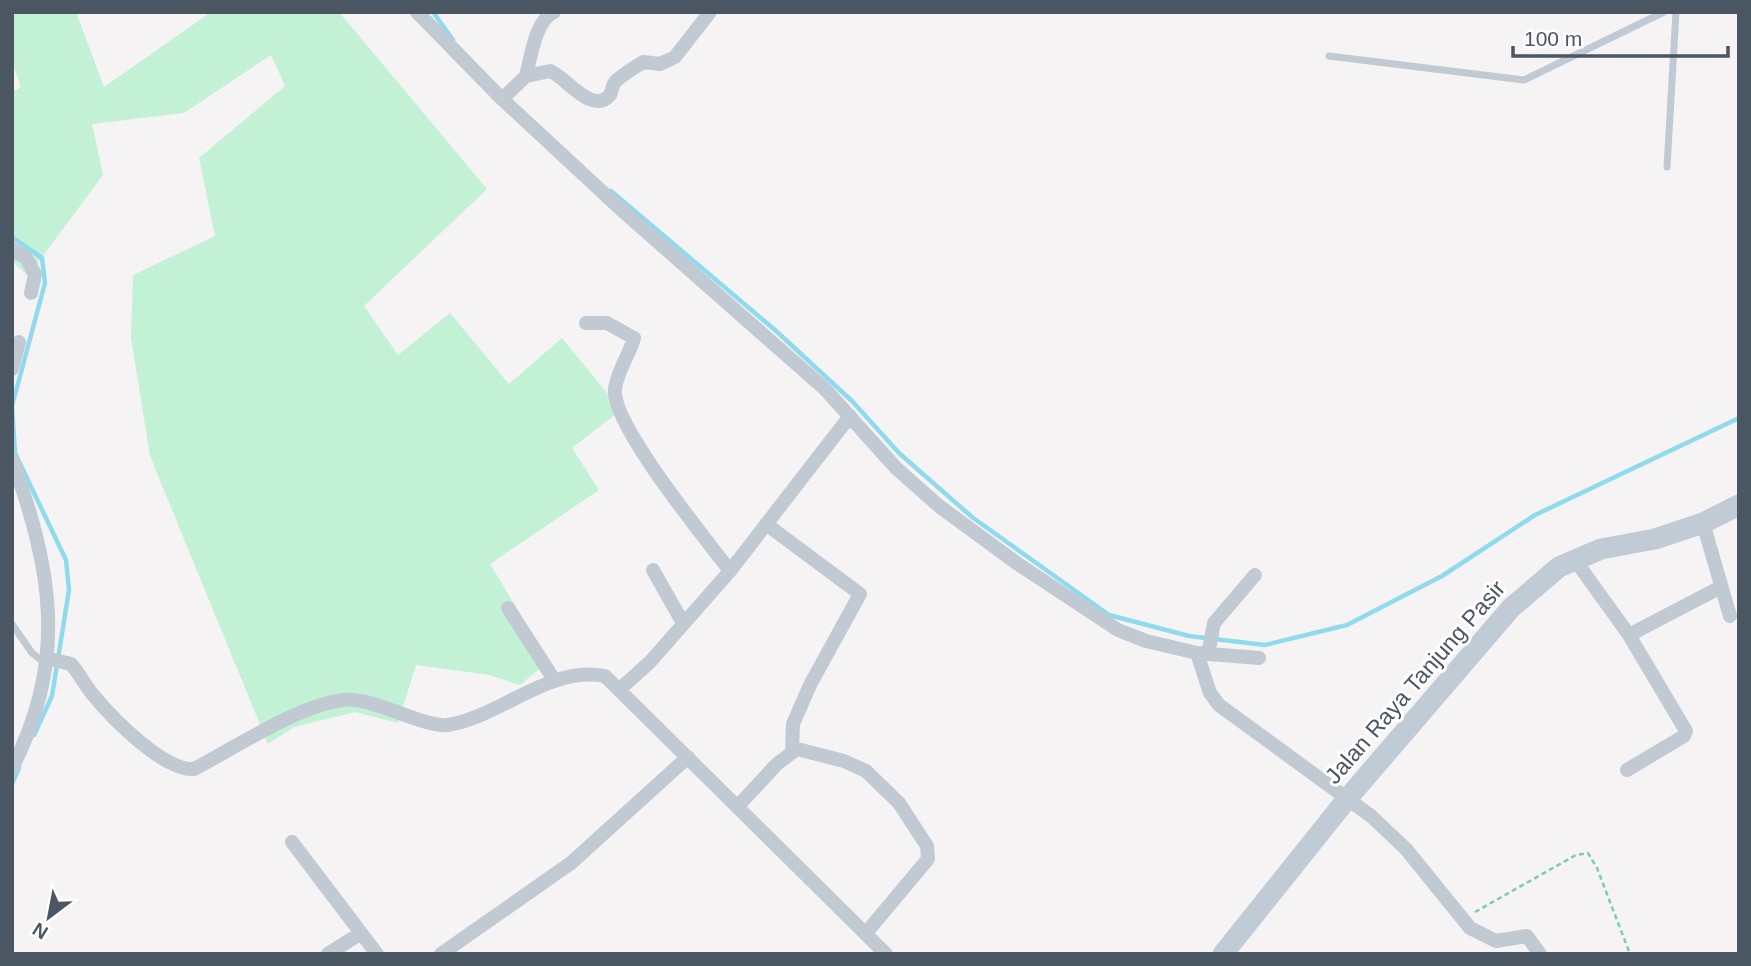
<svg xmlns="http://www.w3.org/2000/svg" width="1751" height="966" viewBox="0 0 1751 966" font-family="Helvetica,sans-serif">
<rect width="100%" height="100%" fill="#f5f3f3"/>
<path fill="#c3f1d5" d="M 12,12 L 76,12 L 104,87 L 211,12 L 339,12 L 487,189 L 364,306 L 398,355 L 450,313 L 509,384 L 562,338 L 621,410 L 572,448 L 599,490 L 490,564 L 549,661 L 520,685 L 490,675 L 416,665 L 398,723 L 355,712 L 294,727 L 268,744 L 150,456 L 131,338 L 133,275 L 215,236 L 199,158 L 285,86 L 271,55 L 184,113 L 92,124 L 103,175 L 28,276 L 12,261 L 12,92 L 21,87 L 12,62 Z"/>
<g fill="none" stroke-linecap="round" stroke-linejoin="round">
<path stroke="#90daee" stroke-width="4.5" d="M 433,12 L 453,40
M 611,191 L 775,330 L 852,401 L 899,453 L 972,517 L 1109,615 L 1189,636 L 1265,645 L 1347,625 L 1442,576 L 1535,515 L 1739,418
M 12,237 L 42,258 L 45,283 L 12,406 L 15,453 L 66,560 L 69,590 L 52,696 L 34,735
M 12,784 L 19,768"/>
<path stroke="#7ad0a6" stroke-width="2.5" stroke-dasharray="5 3.5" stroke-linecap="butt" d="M 1475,912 L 1576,855 L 1588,853 L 1597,868 L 1630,954"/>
<path stroke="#c1cad2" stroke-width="7" d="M 1329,56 L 1524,80 L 1664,12
M 1667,167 L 1676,12
M 12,624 L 32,653 L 45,663"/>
<path stroke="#c1cad2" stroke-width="14" d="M 417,12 L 502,99 L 625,213 L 825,389 L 896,468 L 939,506 L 1018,564 L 1118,630 L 1146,641 L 1197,653 L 1259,658
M 526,76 C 531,57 535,21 554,12
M 502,99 L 526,76 L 550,71 C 566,77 590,113 608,97 C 613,93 611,87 615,82 C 623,74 634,68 643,62 L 660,64 L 675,57 L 710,12
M 12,249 L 26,258 L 35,274 L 31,293
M 586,323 L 607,323 L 634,338 C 630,354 617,371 615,389 C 611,424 706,539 730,571
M 12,369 L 19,342
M 12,459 C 52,570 68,660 12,768
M 1703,523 L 1730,616
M 766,524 L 860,594 L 810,685 L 793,724 L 792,752
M 1575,560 L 1629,635 L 1686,731 L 1684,736 L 1627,770
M 653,570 L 683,623
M 508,608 L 555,681
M 1629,635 L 1721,587
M 1197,653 L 1210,693 L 1219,705 L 1371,816 L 1406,849 L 1470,928 L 1496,941 L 1527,936 L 1540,954
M 1208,654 L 1214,623 L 1255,575
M 46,658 L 71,664 C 80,674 85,686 94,696 C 113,719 164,771 194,769 C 233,749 314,695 355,700 C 380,702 428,728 448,725 C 500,717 549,665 605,676 L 886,954
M 620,689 L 650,662 L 730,571 L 850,416
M 737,807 L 777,764 L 797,749 L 844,761 L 866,771 L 899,803 L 927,846 L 928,859 L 866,933
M 292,842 L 377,954
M 328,954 L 361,933
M 441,954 L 571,863 L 688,757"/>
<path stroke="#c1cbd6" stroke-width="21" d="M 1223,954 L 1347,799 L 1511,608 L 1559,567 L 1601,549 L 1655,539 L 1703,523 L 1739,505"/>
</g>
<g text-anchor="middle" stroke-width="6" stroke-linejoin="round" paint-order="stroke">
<g font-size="23" fill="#4a5661" stroke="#fff">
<text transform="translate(1415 682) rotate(-49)" y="8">Jalan Raya Tanjung Pasir</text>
</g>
</g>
<rect width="1751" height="966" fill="none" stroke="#4a5661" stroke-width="28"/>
<g transform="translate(49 917) rotate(212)" stroke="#ffffff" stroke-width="5" paint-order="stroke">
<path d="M0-5L12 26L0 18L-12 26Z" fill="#4a5661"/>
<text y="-10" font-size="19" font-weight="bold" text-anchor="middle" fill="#4a5661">N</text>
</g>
<path d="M1513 46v10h215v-10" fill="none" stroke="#4a5661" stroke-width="3.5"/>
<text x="1524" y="46" font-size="21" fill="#4a5661" stroke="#ffffff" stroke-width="5" paint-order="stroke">100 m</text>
</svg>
